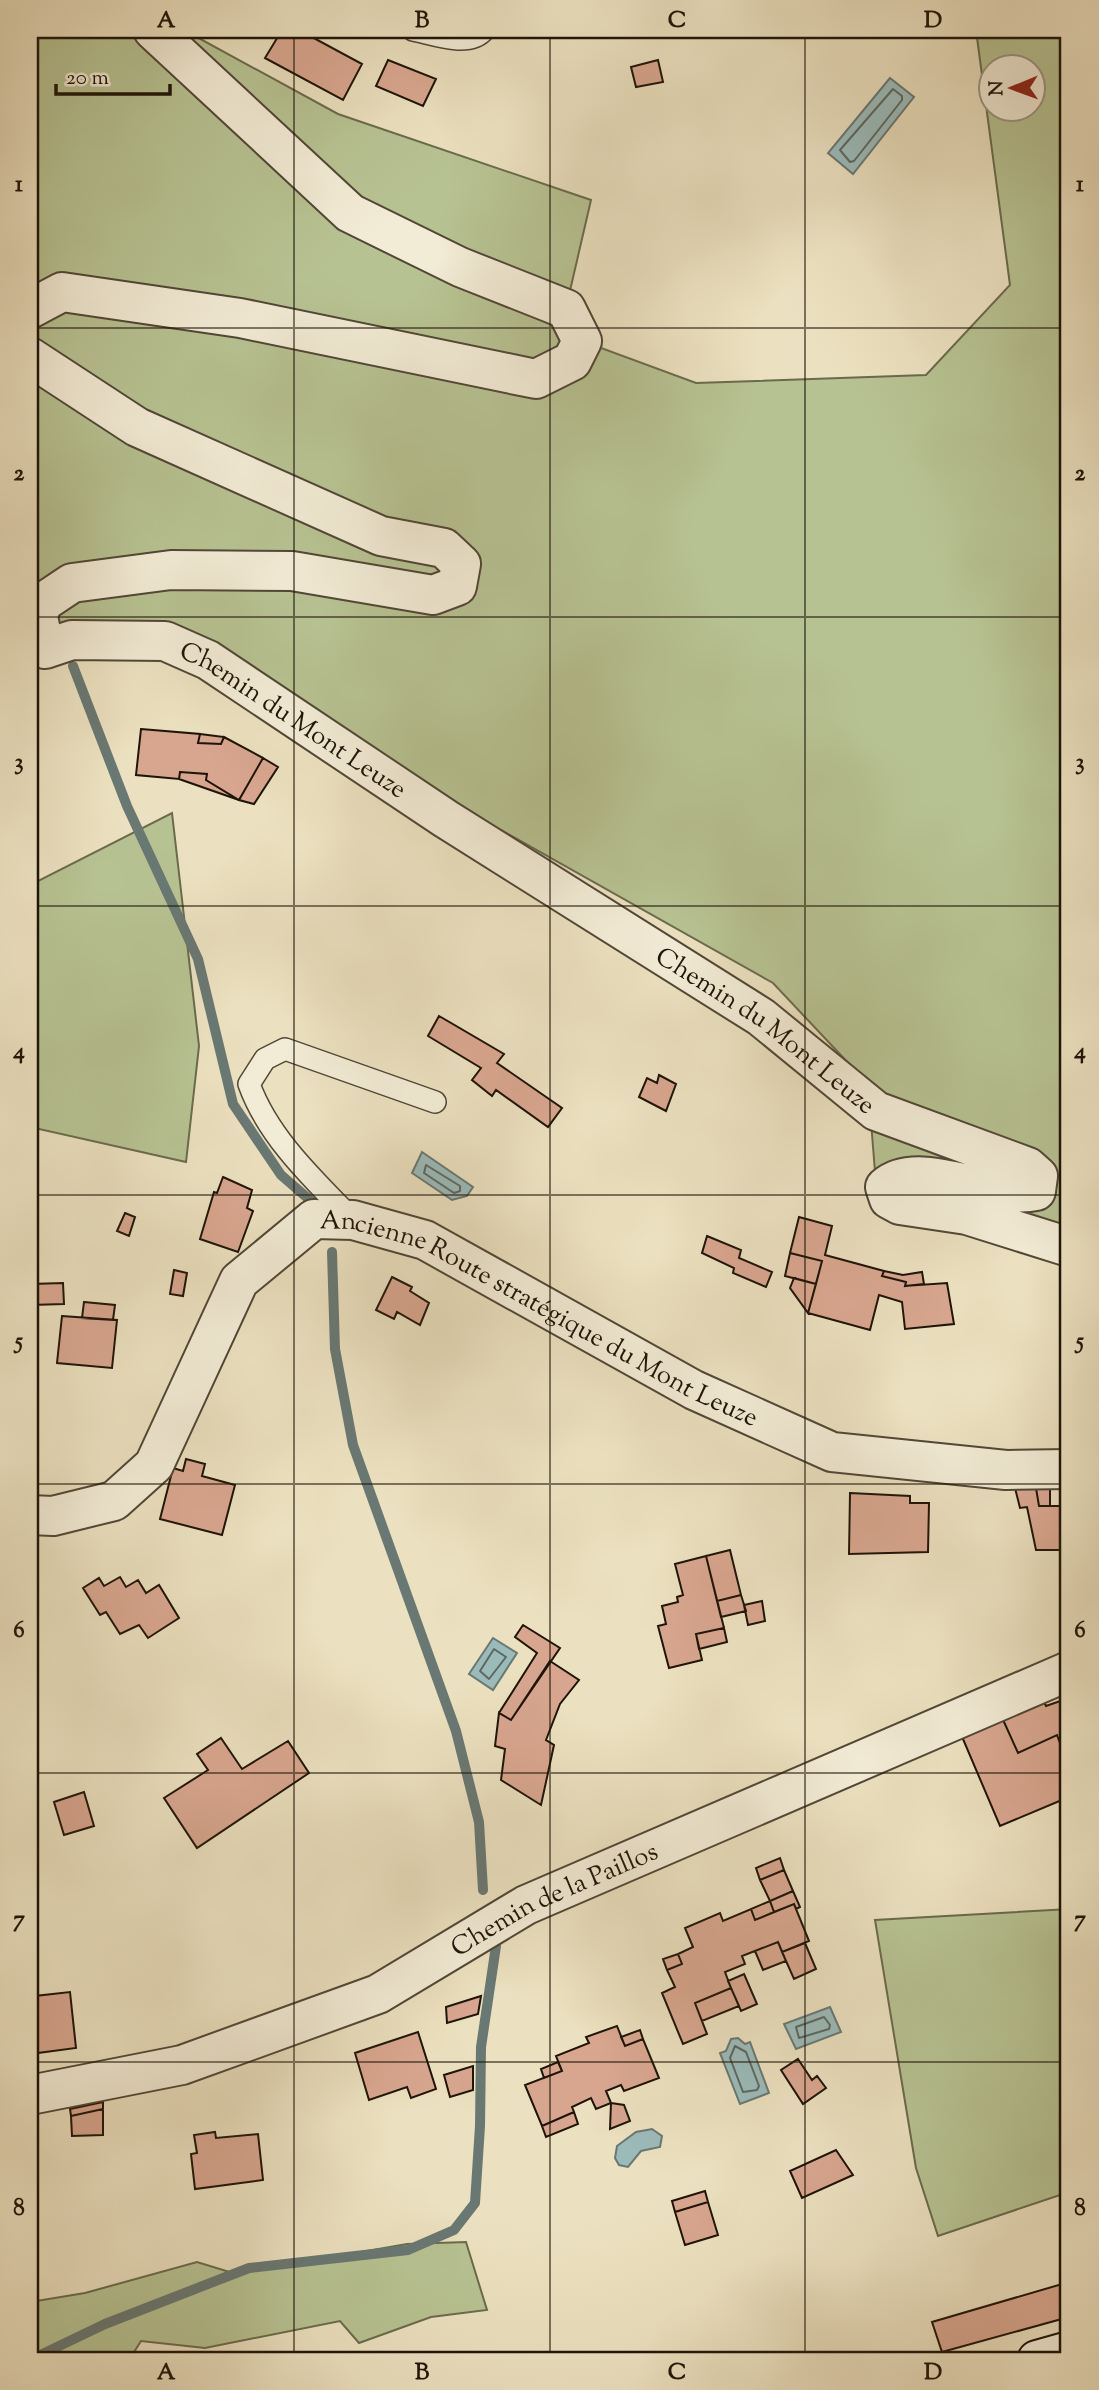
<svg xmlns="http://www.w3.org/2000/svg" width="1099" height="2390" viewBox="0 0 1099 2390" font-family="'Sorts Mill Goudy',serif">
<rect width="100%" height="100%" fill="#ebe0bf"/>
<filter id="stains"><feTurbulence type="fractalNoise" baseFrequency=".00286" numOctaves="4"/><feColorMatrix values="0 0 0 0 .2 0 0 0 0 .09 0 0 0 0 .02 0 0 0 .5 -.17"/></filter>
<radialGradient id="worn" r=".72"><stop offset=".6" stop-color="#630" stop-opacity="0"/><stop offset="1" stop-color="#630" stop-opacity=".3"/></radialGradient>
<path fill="#b7c292" stroke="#6a6b4d" stroke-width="2" fill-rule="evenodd" d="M 30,30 L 184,30 L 338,114 L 591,200 L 566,308 L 582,341 L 696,383 L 926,375 L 1010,285 L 976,30 L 1069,30 L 1069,1246 L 876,1184 L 868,1084 L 773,983 L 165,641 L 72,640 L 38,617 L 33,362 L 30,357 ZM 990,66 L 1032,66 L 1032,108 L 990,108 Z
M 172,813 L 199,1046 L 186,1162 L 30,1127 L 30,885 Z
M 1069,1909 L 1069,2192 L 938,2236 L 916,2168 L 875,1920 Z
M 466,2242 L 487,2310 L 431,2317 L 359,2343 L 340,2321 L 205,2348 L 141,2341 L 129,2360 L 30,2360 L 30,2302 L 85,2293 L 197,2262 L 236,2274 L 407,2244 Z"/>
<path fill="#9bbbba" stroke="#697873" stroke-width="2" d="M 890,78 L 914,97 L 853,174 L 828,153 Z
M 422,1152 L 473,1187 L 467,1196 L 452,1200 L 412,1173 Z
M 493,1638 L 517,1653 L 493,1690 L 469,1674 Z
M 830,2007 L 841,2032 L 796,2049 L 784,2024 Z
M 738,2038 L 745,2044 L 750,2042 L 769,2093 L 740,2104 L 720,2053 L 726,2051 L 731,2039 Z
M 652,2129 L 662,2136 L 660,2147 L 641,2151 L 628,2167 L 619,2165 L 615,2158 L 617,2146 L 636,2132 Z"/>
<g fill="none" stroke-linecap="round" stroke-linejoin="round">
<path stroke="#5c6861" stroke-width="2" d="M 893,89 L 902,96 L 902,100 L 854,161 L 850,162 L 840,150 Z
M 426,1165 L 460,1186 L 460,1191 L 454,1193 L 424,1173 Z
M 494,1649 L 506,1657 L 489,1679 L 480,1671 Z
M 824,2017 L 830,2025 L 829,2029 L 799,2038 L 796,2027 Z
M 735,2046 L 746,2052 L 759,2086 L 757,2090 L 743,2092 L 730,2058 Z"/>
<path stroke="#697873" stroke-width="10" d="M 73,666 L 127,806 L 198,959 L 233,1104 L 281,1175 L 318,1207
M 332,1252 L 335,1349 L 353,1445 L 456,1731 L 479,1822 L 483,1890
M 30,2360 L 105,2324 L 249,2268 L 408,2250 L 454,2230 L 475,2203 L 480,2126 L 481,2047 L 496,1946"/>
</g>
<path fill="#d8a68f" stroke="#1e1408" stroke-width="2" d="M 282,30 L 299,30 L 362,64 L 343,100 L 265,58 Z
M 388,60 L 436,79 L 423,106 L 376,86 Z
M 658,60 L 663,82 L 636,87 L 631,67 Z
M 141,729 L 200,734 L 198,743 L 221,744 L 224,737 L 263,758 L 239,800 L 206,780 L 207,774 L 180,772 L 179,779 L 136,775 Z
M 200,734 L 224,737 L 221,744 L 198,743 Z
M 263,758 L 278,767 L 254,804 L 239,800 Z
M 180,772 L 207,774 L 206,780 L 239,800 L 179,779 Z
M 439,1016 L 504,1054 L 497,1063 L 562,1108 L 548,1127 L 496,1090 L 492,1096 L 472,1080 L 481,1068 L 428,1036 Z
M 659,1075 L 676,1084 L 666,1111 L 639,1097 L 647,1078 L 657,1083 Z
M 223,1177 L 252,1190 L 247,1208 L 253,1211 L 238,1252 L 200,1239 L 214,1192 L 217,1193 Z
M 125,1213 L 135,1217 L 129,1236 L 117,1231 Z
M 799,1217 L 832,1226 L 825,1255 L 884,1271 L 882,1276 L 906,1282 L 905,1286 L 947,1283 L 954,1324 L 905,1329 L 902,1302 L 879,1295 L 870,1330 L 808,1313 L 822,1261 L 790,1253 Z
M 707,1236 L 741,1250 L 739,1258 L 772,1272 L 766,1287 L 733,1273 L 734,1268 L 702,1253 Z
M 790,1253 L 822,1261 L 816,1284 L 785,1276 Z
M 174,1270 L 187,1273 L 183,1296 L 170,1294 Z
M 884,1271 L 903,1275 L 922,1272 L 924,1284 L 905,1286 L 906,1282 L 882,1276 Z
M 392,1277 L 412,1287 L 410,1291 L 429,1303 L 420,1325 L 397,1312 L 394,1319 L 376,1310 Z
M 794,1278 L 816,1284 L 808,1313 L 790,1288 Z
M 63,1283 L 64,1304 L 31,1305 L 31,1284 Z
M 84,1302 L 115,1305 L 113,1320 L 82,1318 Z
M 62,1316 L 117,1320 L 112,1368 L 57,1363 Z
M 186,1459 L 205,1464 L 202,1476 L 235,1485 L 222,1535 L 160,1519 L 173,1468 L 183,1471 Z
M 1015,1488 L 1036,1488 L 1039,1506 L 1069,1506 L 1069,1550 L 1036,1550 L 1027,1507 L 1020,1508 Z
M 1036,1488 L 1050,1488 L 1050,1506 L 1039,1506 Z
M 850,1493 L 910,1496 L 910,1503 L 929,1503 L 928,1552 L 849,1554 Z
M 730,1550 L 741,1595 L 717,1601 L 706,1556 Z
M 706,1556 L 724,1628 L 696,1634 L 702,1660 L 669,1668 L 658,1626 L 666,1624 L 662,1606 L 678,1602 L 677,1597 L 683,1595 L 675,1564 Z
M 120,1577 L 126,1587 L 138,1580 L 146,1593 L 159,1585 L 179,1618 L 148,1638 L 139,1625 L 120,1634 L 106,1612 L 100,1615 L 83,1588 L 99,1578 L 104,1586 Z
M 741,1595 L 746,1611 L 721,1617 L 717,1601 Z
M 762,1601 L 765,1621 L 748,1625 L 744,1605 Z
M 523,1625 L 560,1648 L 511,1720 L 499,1713 L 537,1653 L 515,1637 Z
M 724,1628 L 727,1642 L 699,1649 L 696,1634 Z
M 550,1661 L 579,1680 L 560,1704 L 546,1740 L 554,1745 L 541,1805 L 501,1780 L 505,1749 L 495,1746 L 499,1713 L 511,1720 Z
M 1041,1696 L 1046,1706 L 1069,1698 L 1069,1768 L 1057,1735 L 1018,1753 L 1000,1713 Z
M 1000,1713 L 1018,1753 L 1057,1735 L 1069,1768 L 1069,1797 L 1000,1826 L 960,1732 Z
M 221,1738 L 242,1769 L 288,1741 L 309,1773 L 197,1848 L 164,1798 L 208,1770 L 197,1754 Z
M 84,1792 L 94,1826 L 64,1835 L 54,1802 Z
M 780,1858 L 784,1870 L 760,1880 L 756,1868 Z
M 784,1870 L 793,1891 L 770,1901 L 760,1880 Z
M 793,1891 L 800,1907 L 796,1909 L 794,1904 L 774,1912 L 770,1901 Z
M 770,1901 L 774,1912 L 755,1920 L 751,1909 Z
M 794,1904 L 809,1941 L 782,1952 L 778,1942 L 742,1956 L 745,1964 L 725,1972 L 731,1988 L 695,2003 L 707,2034 L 683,2044 L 662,1993 L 675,1987 L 667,1970 L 682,1964 L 678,1954 L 693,1947 L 685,1928 L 720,1913 L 723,1921 L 751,1909 L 755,1920 Z
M 778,1942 L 786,1961 L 763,1970 L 755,1951 Z
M 805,1943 L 816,1969 L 794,1979 L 782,1952 Z
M 678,1954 L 682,1964 L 667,1970 L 663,1959 Z
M 744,1974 L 757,2004 L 741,2011 L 728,1981 Z
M 731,1988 L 739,2006 L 702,2021 L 695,2003 Z
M 70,1992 L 76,2048 L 30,2054 L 30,2014 L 37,2013 L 35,1996 Z
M 481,1996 L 478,2014 L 447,2023 L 446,2007 Z
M 617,2026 L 625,2046 L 643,2039 L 659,2078 L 624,2091 L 621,2085 L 606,2091 L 611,2103 L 596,2109 L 591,2098 L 572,2107 L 574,2112 L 542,2126 L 525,2085 L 562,2071 L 556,2056 L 589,2043 L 586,2037 Z
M 640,2030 L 643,2039 L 625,2046 L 621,2037 Z
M 418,2032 L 436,2089 L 411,2098 L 407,2087 L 369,2100 L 355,2053 Z
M 798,2059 L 812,2080 L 817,2076 L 826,2088 L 803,2104 L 781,2070 Z
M 558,2062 L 562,2071 L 544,2078 L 541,2069 Z
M 473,2066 L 473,2090 L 450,2097 L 444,2075 Z
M 103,2102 L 103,2109 L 71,2116 L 70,2109 Z
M 611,2103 L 624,2105 L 630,2121 L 610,2129 Z
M 103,2109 L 103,2135 L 72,2136 L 71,2116 Z
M 574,2112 L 578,2124 L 546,2137 L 542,2126 Z
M 215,2132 L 216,2138 L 258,2134 L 263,2180 L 195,2189 L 191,2154 L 197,2153 L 194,2135 Z
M 836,2150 L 853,2175 L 802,2198 L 790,2171 Z
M 705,2191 L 708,2202 L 675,2212 L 672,2201 Z
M 708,2202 L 718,2235 L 685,2245 L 675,2212 Z
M 1069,2282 L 1069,2317 L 942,2352 L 932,2322 Z"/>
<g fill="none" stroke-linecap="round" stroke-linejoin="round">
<defs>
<path id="service" d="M 413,30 C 433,34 469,48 484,30
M 352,1219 C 313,1179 268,1137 249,1084 L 265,1059 L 285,1049 L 435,1102"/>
<g id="minor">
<path d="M 30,309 L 62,292 L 240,318 L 536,379 L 572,361 L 582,341 L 566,309 L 460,267 L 350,213 L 153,30"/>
<path id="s1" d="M 30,357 L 137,427 L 381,536 L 444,548 L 461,564 L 457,586 L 433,595 L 292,571 L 171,570 L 72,583 L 42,603 L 38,617 L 45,649 L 72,640 L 165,641 L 208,660 L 446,819 L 761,1017 L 876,1111 L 1028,1167 L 1038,1176 L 1036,1191 C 992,1201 919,1157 885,1187 L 889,1199 L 900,1205 L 967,1215 L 1069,1247"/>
<path id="s2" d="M 30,1515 L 53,1516 L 114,1501 L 154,1465 L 239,1281 L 314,1219 L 353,1220 L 425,1240 L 694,1390 L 832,1452 L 1006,1470 L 1069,1469"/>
<path id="s3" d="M 30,2095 L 182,2065 L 378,1994 L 526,1905 L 1069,1671"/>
</g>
<path id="secondary" d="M 1037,2360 L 1069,2351"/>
</defs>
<use href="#service" stroke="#514736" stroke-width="24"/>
<use href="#minor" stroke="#514736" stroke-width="42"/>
<use href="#secondary" stroke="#1e1408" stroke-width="42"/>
<use href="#service" stroke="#f2ebd5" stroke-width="21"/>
<use href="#minor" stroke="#f2ebd5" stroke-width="38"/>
<use href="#secondary" stroke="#f2ebd5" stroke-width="38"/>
</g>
<path fill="none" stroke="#1e1408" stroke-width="2" stroke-opacity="0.55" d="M 294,30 L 294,2360M 550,30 L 550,2360M 805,30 L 805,2360M 30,328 L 1069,328M 30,617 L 1069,617M 30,906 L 1069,906M 30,1195 L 1069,1195M 30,1484 L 1069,1484M 30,1773 L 1069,1773M 30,2062 L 1069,2062"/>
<g text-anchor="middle" stroke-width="5" stroke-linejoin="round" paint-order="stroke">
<g font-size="26" fill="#1e1408" stroke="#f2ebd5">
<text dy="9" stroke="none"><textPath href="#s1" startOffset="1250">Chemin du Mont Leuze</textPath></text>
<text dy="9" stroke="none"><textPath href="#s1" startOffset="1816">Chemin du Mont Leuze</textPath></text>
<text dy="9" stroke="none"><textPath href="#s2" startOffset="688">Ancienne Route stratégique du Mont Leuze</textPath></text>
<text dy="9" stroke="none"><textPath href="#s3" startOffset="564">Chemin de la Paillos</textPath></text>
</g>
</g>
<rect width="1099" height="2390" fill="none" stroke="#ebe0bf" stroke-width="77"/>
<g transform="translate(1012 88) rotate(269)"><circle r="33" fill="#f2ebd5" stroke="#9d9583" stroke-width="2"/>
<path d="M0-5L12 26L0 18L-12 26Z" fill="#8f2418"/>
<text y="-10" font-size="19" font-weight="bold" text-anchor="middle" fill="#1e1408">N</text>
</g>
<path d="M56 84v10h114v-10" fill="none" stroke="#1e1408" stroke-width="3.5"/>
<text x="66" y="84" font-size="21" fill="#1e1408" stroke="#f2ebd5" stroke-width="5" paint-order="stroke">20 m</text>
<rect x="38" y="38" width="1022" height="2314" fill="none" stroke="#1e1408" stroke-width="2.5"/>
<g font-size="23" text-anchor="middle" font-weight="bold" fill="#1e1408">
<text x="166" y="27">A</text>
<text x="422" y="27">B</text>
<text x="677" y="27">C</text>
<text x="933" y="27">D</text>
<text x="19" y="191">1</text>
<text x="1080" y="191">1</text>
<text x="19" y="480">2</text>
<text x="1080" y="480">2</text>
<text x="19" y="769">3</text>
<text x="1080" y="769">3</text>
<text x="19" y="1058">4</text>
<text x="1080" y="1058">4</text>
<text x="19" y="1348">5</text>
<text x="1080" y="1348">5</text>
<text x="19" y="1637">6</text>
<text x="1080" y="1637">6</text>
<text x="19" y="1926">7</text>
<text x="1080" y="1926">7</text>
<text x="19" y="2215">8</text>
<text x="1080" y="2215">8</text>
<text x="166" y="2379">A</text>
<text x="422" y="2379">B</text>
<text x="677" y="2379">C</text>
<text x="933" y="2379">D</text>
</g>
<rect width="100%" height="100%" filter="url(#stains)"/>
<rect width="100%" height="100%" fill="url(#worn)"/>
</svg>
